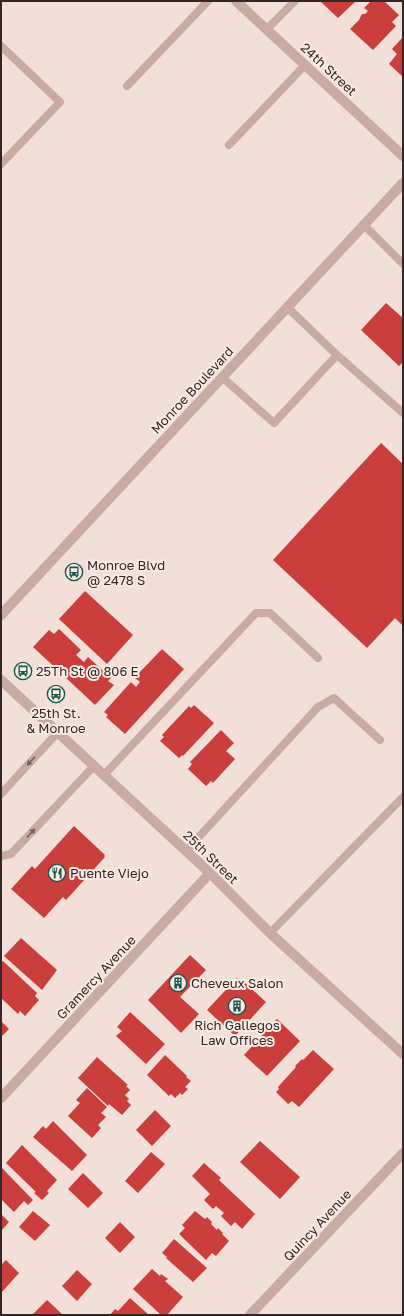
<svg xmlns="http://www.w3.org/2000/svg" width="404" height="1316" viewBox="0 0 404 1316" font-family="'Golos Text',sans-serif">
<rect width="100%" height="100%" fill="#f2dfd7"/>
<path fill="#ca3e3c" d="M 320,1 L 356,1 L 338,18 Z
M 371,1 L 384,1 L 399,15 L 392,22 L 396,26 L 373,50 L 350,29 L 359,20 L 362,14 L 365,14 L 368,11 L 364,8 Z
M 403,37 L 403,77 L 389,64 L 397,54 L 392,49 Z
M 386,303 L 403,318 L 403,362 L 399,366 L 361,330 Z
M 381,443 L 403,464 L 403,626 L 395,618 L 367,648 L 273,560 Z
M 85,591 L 133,635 L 107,664 L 59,619 Z
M 59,629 L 81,650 L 76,655 L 84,662 L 88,657 L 111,678 L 108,681 L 114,685 L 95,705 L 33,647 L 49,630 L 54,634 Z
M 162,649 L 184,669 L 125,734 L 106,717 L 108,715 L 104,712 L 131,682 L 136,687 L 140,682 L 134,677 L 136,675 L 137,675 Z
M 194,705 L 214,723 L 183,756 L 182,755 L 179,758 L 160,741 L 164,737 L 162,735 L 189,706 L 191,708 Z
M 221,730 L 234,743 L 226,751 L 235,759 L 213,783 L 211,781 L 206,786 L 188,769 L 192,764 L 190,762 Z
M 74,826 L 105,855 L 104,856 L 105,857 L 66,900 L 63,897 L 44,918 L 11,889 L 32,866 L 35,869 Z
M 21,938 L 57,970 L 42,990 L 4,956 Z
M 190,955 L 206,970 L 180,997 L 199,1014 L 181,1033 L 148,1000 Z
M 1,961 L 2,962 L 3,961 L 37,993 L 35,996 L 39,1000 L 25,1016 L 20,1011 L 18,1014 L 1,998 Z
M 237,978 L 243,984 L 244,982 L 266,1002 L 235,1036 L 207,1010 Z
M 130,1012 L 165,1044 L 146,1064 L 116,1036 L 122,1031 L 117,1027 Z
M 277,1019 L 300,1041 L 267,1076 L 244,1055 Z
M 1,1021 L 9,1029 L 1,1037 Z
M 313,1050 L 334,1069 L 299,1107 L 292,1101 L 288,1104 L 276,1092 L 279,1089 L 278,1087 L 296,1067 L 295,1066 L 302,1059 L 303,1060 Z
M 165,1055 L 187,1076 L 186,1077 L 191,1081 L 185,1087 L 188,1089 L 182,1095 L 180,1093 L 175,1098 L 171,1094 L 169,1096 L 147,1075 Z
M 97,1057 L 128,1085 L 126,1086 L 130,1090 L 125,1095 L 129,1099 L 127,1101 L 131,1105 L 122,1115 L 109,1104 L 108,1106 L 78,1078 Z
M 87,1088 L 107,1107 L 101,1113 L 106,1117 L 98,1125 L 101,1128 L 92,1138 L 68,1116 L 80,1103 L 76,1100 Z
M 155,1110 L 171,1126 L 152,1146 L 136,1130 Z
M 53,1121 L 87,1155 L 72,1171 L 33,1137 L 43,1126 L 46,1129 Z
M 260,1141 L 300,1177 L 280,1199 L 240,1162 Z
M 22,1145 L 57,1180 L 47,1191 L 49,1193 L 42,1200 L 34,1193 L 36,1192 L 6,1163 Z
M 151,1152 L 165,1164 L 138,1193 L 125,1181 Z
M 204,1163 L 221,1178 L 219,1180 L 255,1214 L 242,1229 L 235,1222 L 231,1226 L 221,1216 L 224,1213 L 216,1206 L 213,1209 L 204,1200 L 210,1194 L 192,1176 Z
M 1,1167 L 33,1200 L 28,1205 L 24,1201 L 14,1212 L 1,1199 Z
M 83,1173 L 103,1193 L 88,1208 L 68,1189 Z
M 33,1211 L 50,1225 L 35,1241 L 19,1227 Z
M 195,1211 L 205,1219 L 207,1217 L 212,1222 L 211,1224 L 217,1230 L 218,1228 L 223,1233 L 222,1234 L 229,1241 L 216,1256 L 212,1253 L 206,1260 L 179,1234 L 185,1228 L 182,1225 Z
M 1,1214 L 9,1222 L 1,1231 Z
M 120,1222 L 135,1237 L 120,1253 L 105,1238 Z
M 174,1239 L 207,1268 L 193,1282 L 166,1258 L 167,1257 L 162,1253 Z
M 6,1260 L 19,1273 L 1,1293 L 1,1265 Z
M 152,1269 L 160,1276 L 161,1274 L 168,1279 L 165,1281 L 183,1297 L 167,1315 L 161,1315 L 133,1289 Z
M 77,1270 L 92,1284 L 77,1301 L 62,1286 Z
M 130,1298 L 149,1315 L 110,1315 L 115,1309 L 118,1311 Z
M 47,1300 L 63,1315 L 32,1315 Z"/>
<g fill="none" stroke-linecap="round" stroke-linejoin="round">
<path stroke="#caaba3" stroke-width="8" d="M 267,29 L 295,1
M 1,46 L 60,102 L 1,164
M 127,86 L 208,1
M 229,145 L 305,65
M 364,225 L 403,264
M 287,307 L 337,355 L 403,413
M 222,377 L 274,423 L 337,355
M 104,775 L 256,613 L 270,613 L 318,658
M 1,794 L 58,732
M 186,851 L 318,707 L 334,698 L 380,740
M 1,856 L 11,854 L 94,766
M 270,933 L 403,797"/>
<path stroke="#caaba3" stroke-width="10" d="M 1,680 L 210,873 L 270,933 L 403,1054
M 1,1098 L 210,873
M 250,1315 L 403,1153"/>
<path stroke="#caaba3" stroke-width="10" d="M 236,1 L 403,156
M 1,615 L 403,183"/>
</g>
<defs><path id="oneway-solid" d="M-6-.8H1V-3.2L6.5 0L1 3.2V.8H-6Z"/></defs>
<g fill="#78625e">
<use href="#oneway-solid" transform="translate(31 761) rotate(133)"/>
<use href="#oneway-solid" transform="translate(31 833) rotate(-47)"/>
</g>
<defs>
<symbol id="bus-ring" viewBox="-11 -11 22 22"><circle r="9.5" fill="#f9eae3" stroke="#1a574c" stroke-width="1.5"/><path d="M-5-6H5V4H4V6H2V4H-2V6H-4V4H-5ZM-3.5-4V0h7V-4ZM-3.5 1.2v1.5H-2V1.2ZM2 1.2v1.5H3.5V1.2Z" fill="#1a574c"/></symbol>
<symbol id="restaurant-ring" viewBox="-11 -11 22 22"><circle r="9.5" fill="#f9eae3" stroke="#1a574c" stroke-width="1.5"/><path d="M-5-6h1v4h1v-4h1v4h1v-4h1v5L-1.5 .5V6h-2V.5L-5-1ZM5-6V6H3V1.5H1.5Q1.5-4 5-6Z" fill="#1a574c"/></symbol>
<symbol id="building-ring" viewBox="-11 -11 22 22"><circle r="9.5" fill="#f9eae3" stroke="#1a574c" stroke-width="1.5"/><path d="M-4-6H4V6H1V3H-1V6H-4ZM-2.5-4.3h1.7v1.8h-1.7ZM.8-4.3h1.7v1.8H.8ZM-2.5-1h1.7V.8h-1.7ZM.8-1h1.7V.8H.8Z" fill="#1a574c"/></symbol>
</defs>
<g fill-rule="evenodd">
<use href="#bus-ring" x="64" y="562" width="20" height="20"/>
<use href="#bus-ring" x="13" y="661" width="20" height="20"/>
<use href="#bus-ring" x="46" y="684" width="20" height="20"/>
<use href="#restaurant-ring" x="47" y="863" width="20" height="20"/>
<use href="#building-ring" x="168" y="973" width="20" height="20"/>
<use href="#building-ring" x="227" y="996" width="20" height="20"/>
</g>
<g text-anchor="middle" stroke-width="4" stroke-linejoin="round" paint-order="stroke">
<g font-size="13" fill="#342625" stroke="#f9eae3">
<text transform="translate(329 69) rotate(43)" y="5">24th Street</text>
<text transform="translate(192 390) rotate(-47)" y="5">Monroe Boulevard</text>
<text transform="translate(211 857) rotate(44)" y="5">25th Street</text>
<text transform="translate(96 977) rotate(-47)" y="5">Gramercy Avenue</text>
<text transform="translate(317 1225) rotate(-47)" y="5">Quincy Avenue</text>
</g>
<g font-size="13" fill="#342625" stroke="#f9eae3" text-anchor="start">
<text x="87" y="570">Monroe Blvd<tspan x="87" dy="15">@ 2478 S</tspan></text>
<text x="36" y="676">25Th St @ 806 E</text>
<text x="56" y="718" text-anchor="middle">25th St.<tspan x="56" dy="15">&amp; Monroe</tspan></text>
<text x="70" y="878">Puente Viejo</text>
<text x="191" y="988">Cheveux Salon</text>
<text x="237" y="1030" text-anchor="middle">Rich Gallegos<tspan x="237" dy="15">Law Offices</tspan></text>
</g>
</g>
<rect width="404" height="1316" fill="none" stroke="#342625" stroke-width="4"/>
</svg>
